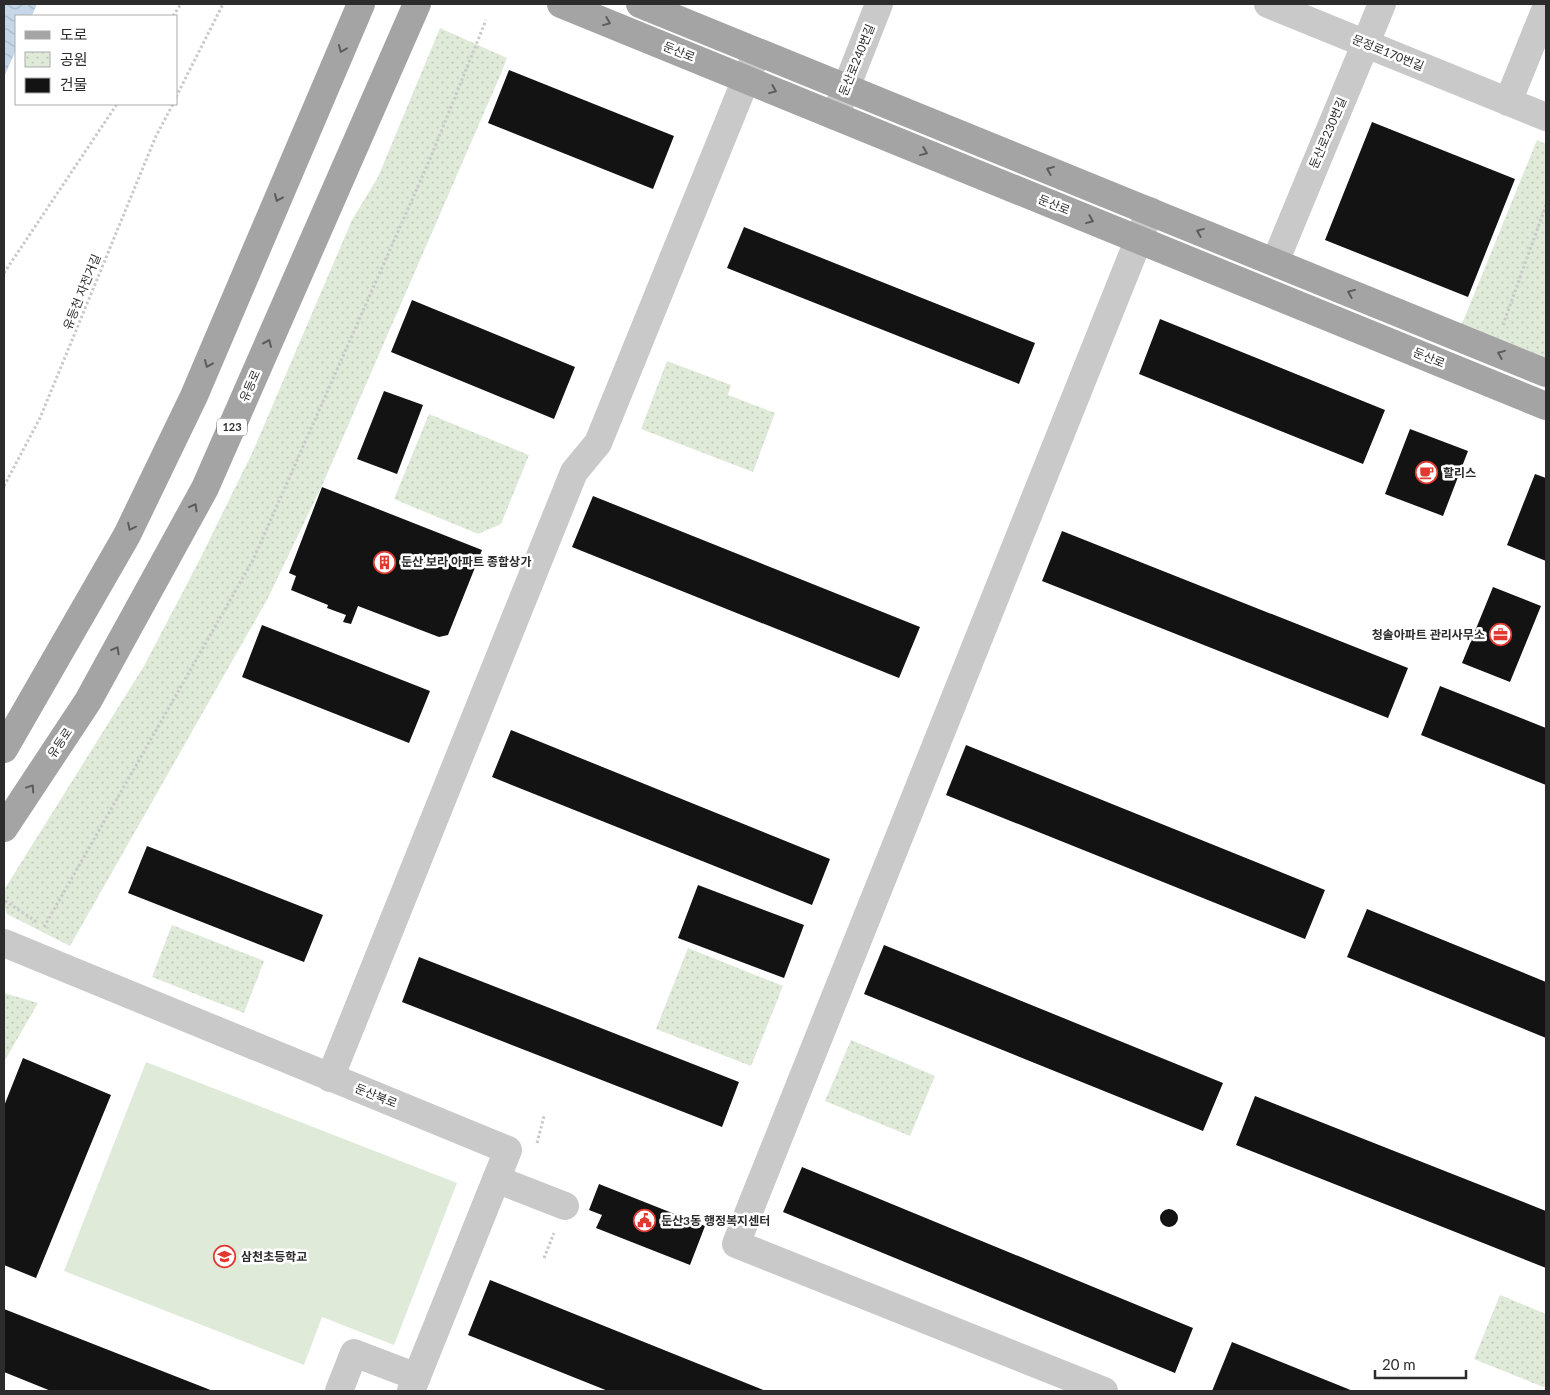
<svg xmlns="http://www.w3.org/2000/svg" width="1550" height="1395" viewBox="0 0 1550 1395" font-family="Lato,'Noto Sans KR',sans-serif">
<defs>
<pattern id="park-dots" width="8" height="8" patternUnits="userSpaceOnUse" patternTransform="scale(1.25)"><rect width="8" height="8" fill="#e0ead9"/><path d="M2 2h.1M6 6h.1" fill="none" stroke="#c0c9ba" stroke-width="1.8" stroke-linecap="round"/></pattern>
<pattern id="water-waves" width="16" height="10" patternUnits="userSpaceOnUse" patternTransform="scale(1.25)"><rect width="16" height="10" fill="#c5d7e9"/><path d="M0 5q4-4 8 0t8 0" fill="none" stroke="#a9b9c8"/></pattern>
</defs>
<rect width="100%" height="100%" fill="#fff"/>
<path fill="url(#park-dots)" d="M 440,28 L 507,58 L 500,76 L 324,481 L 268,598 L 70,946 L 7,914 L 4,905 L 4,890 L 144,666 L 199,561 L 253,451 L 352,220 L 378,177 Z
M 1537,140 L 1546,144 L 1546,377 L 1455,341 Z
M 667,361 L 731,385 L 728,395 L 775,413 L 753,472 L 641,429 Z
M 429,414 L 529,455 L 501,524 L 478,534 L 394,499 Z
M 172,925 L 264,961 L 244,1013 L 152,977 Z
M 688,948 L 783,986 L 751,1066 L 656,1029 Z
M 4,993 L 38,1003 L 4,1062 Z
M 851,1040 L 935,1076 L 910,1136 L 825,1101 Z
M 1500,1295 L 1546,1314 L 1546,1388 L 1474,1359 Z"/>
<path fill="#e0ead9" d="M 146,1062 L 457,1183 L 394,1345 L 322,1317 L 304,1365 L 64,1271 Z"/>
<path fill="url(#water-waves)" d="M 4,4 L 37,4 L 32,16 L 16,16 L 16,50 L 4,77 Z"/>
<path fill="#131313" d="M 509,70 L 674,136 L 653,189 L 488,123 Z
M 1372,122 L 1515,179 L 1468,297 L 1325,240 Z
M 744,227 L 1035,343 L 1019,384 L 727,268 Z
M 412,300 L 575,367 L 554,419 L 391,352 Z
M 1160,319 L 1385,410 L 1363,464 L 1139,374 Z
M 384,391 L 423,405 L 397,474 L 357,459 Z
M 1410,429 L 1468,451 L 1443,516 L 1385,494 Z
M 1535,474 L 1546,478 L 1546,561 L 1507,545 Z
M 322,487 L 482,550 L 448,635 L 439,637 L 358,606 L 351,624 L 343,622 L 346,615 L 327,608 L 328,605 L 291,590 L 296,576 L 289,573 Z
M 593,496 L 920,627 L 899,678 L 572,547 Z
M 1062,531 L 1408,668 L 1388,718 L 1042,581 Z
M 1493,587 L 1541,606 L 1510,682 L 1462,663 Z
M 262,625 L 430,691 L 409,743 L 242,677 Z
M 1440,686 L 1546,728 L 1546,785 L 1421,735 Z
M 511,730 L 830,859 L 812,905 L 492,777 Z
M 966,745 L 1325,890 L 1305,939 L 946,795 Z
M 147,846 L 323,915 L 304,962 L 128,893 Z
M 698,885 L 804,925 L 784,978 L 678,938 Z
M 1367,909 L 1546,982 L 1546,1038 L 1347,957 Z
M 884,945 L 1223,1083 L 1203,1131 L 864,994 Z
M 419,957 L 739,1082 L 722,1127 L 402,1002 Z
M 23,1058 L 111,1095 L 36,1278 L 4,1265 L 4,1106 Z
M 1255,1096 L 1546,1211 L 1546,1268 L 1236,1145 Z
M 802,1167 L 1193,1328 L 1175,1373 L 783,1212 Z
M 599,1184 L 705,1226 L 690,1265 L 596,1228 L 602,1215 L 589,1210 Z
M1160 1218a9 9 0 1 1 18 0a9 9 0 1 1-18 0Z
M 490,1280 L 766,1391 L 608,1391 L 468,1335 Z
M 4,1309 L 213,1391 L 51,1391 L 4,1372 Z
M 1232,1342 L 1353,1391 L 1212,1391 Z"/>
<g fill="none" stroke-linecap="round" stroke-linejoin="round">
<path stroke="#c9c9c9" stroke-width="3" stroke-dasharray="2.5 2.5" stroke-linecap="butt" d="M 173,16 L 181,4
M 176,97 L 223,4
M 4,273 L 117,104
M 1503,325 L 1546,205
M 4,486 L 40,418 L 156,136 L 173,104
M 5,901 L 37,922
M 44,927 L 253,560 L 430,159 L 486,20
M 537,1143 L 544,1116
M 544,1258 L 554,1233"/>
<path stroke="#c9c9c9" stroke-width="28" d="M 1268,4 L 1546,117
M 1508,102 L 1546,8
M 835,116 L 879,4
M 1275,262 L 1382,4
M 4,943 L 508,1150 L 411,1391
M 330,1078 L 574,472 L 598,443 L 757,52
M 496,1179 L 565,1206
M 339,1391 L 354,1353 L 417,1377
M 1104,1391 L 736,1244 L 1150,211"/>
<path stroke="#a4a4a4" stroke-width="28" d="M 561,4 L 1546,406
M 640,4 L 1546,373
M 4,749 L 127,535 L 194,396 L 361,4
M 4,828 L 88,701 L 205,488 L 417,4"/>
</g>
<defs><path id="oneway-chevron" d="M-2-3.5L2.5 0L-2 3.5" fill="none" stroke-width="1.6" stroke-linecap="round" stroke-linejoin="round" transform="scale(1.25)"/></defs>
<g stroke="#5c5c5c">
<use href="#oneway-chevron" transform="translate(607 22) rotate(22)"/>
<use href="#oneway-chevron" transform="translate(342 49) rotate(113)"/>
<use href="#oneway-chevron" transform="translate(773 90) rotate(22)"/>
<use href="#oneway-chevron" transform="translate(924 152) rotate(22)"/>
<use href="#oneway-chevron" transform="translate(1050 170) rotate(-158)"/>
<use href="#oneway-chevron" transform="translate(278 198) rotate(113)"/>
<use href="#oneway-chevron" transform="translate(1090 220) rotate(22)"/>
<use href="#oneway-chevron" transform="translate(1200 232) rotate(-158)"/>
<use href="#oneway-chevron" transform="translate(1351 293) rotate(-158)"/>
<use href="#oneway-chevron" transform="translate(268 343) rotate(-66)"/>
<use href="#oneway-chevron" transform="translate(1501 354) rotate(-158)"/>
<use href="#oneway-chevron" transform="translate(208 364) rotate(113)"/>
<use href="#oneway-chevron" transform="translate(194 507) rotate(-61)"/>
<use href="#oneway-chevron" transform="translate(131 527) rotate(116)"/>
<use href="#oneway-chevron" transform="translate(116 650) rotate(-61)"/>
<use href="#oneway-chevron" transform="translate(31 788) rotate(-56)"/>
</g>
<defs>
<symbol id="cafe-ring" viewBox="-11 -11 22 22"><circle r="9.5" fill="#fff" stroke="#e13830" stroke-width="1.5"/><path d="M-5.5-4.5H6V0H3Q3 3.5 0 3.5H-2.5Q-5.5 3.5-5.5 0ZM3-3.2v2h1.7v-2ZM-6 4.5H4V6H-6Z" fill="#e13830"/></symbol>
<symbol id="building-ring" viewBox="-11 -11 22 22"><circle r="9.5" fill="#fff" stroke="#e13830" stroke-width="1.5"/><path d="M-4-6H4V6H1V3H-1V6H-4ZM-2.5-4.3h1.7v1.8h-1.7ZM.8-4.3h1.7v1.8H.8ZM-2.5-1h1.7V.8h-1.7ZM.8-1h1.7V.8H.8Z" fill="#e13830"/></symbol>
<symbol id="office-ring" viewBox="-11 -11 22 22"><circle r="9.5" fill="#fff" stroke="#e13830" stroke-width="1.5"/><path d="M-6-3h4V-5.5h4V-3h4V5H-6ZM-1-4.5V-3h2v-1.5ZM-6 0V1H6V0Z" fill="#e13830"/></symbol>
<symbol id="civic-ring" viewBox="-11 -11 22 22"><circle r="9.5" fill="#fff" stroke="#e13830" stroke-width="1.5"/><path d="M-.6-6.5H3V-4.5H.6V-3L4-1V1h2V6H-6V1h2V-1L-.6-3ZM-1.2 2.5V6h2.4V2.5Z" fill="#e13830"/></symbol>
<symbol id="school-ring" viewBox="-11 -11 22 22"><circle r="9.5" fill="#fff" stroke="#e13830" stroke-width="1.5"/><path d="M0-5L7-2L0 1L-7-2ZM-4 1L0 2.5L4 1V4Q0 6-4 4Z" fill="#e13830"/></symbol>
</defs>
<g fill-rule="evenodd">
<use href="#cafe-ring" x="1414" y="460" width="25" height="25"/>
<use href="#building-ring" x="372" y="550" width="25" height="25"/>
<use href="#office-ring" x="1488" y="622" width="25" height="25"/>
<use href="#civic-ring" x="632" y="1208" width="25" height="25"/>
<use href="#school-ring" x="212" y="1244" width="25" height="25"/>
</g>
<g text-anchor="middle" stroke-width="5" stroke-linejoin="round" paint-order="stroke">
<rect fill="#fff" stroke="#6b6b6b" stroke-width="1" x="217" y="418.5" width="30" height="17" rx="4"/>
<g font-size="11" font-weight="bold" fill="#2c2c2c">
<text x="232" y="431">123</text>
</g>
<g font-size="12" fill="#2c2c2c" stroke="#fff">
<text transform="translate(679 52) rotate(22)" y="4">둔산로</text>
<text transform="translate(1388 53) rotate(22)" y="4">문정로170번길</text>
<text transform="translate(857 60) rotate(-68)" y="4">둔산로240번길</text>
<text transform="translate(1328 133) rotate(-67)" y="4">둔산로230번길</text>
<text transform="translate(1054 205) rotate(22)" y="4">둔산로</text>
<text transform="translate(82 292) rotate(-68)" y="4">유등천 자전거길</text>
<text transform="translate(1429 358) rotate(22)" y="4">둔산로</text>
<text transform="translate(250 386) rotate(-66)" y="4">유등로</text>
<text transform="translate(60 743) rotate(-56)" y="4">유등로</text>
<text transform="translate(376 1096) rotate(22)" y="4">둔산북로</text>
</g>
<g font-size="12" font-weight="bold" fill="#2c2c2c" stroke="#fff" text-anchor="start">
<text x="1443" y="477">할리스</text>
<text x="401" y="566">둔산 보라 아파트 종합상가</text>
<text x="1485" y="639" text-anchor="end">청솔아파트 관리사무소</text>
<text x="661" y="1225">둔산3동 행정복지센터</text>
<text x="241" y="1261">삼천초등학교</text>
</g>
</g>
<rect width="1550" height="1395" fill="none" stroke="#2c2c2c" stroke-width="10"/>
<rect x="15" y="15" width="162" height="90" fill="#ffffff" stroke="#ababab"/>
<rect x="25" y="31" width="25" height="8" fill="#a4a4a4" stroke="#ababab"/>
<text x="60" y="40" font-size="15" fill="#2c2c2c">도로</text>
<rect x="25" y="52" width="25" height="15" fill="url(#park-dots)" stroke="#ababab"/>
<text x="60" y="65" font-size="15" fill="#2c2c2c">공원</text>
<rect x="25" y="78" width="25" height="15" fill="#131313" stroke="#ababab"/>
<text x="60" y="90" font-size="15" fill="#2c2c2c">건물</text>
<path d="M1375 1370v8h91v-8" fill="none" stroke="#2c2c2c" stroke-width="2.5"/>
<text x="1382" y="1370" font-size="15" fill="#2c2c2c" stroke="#ffffff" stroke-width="4" paint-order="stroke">20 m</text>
</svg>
